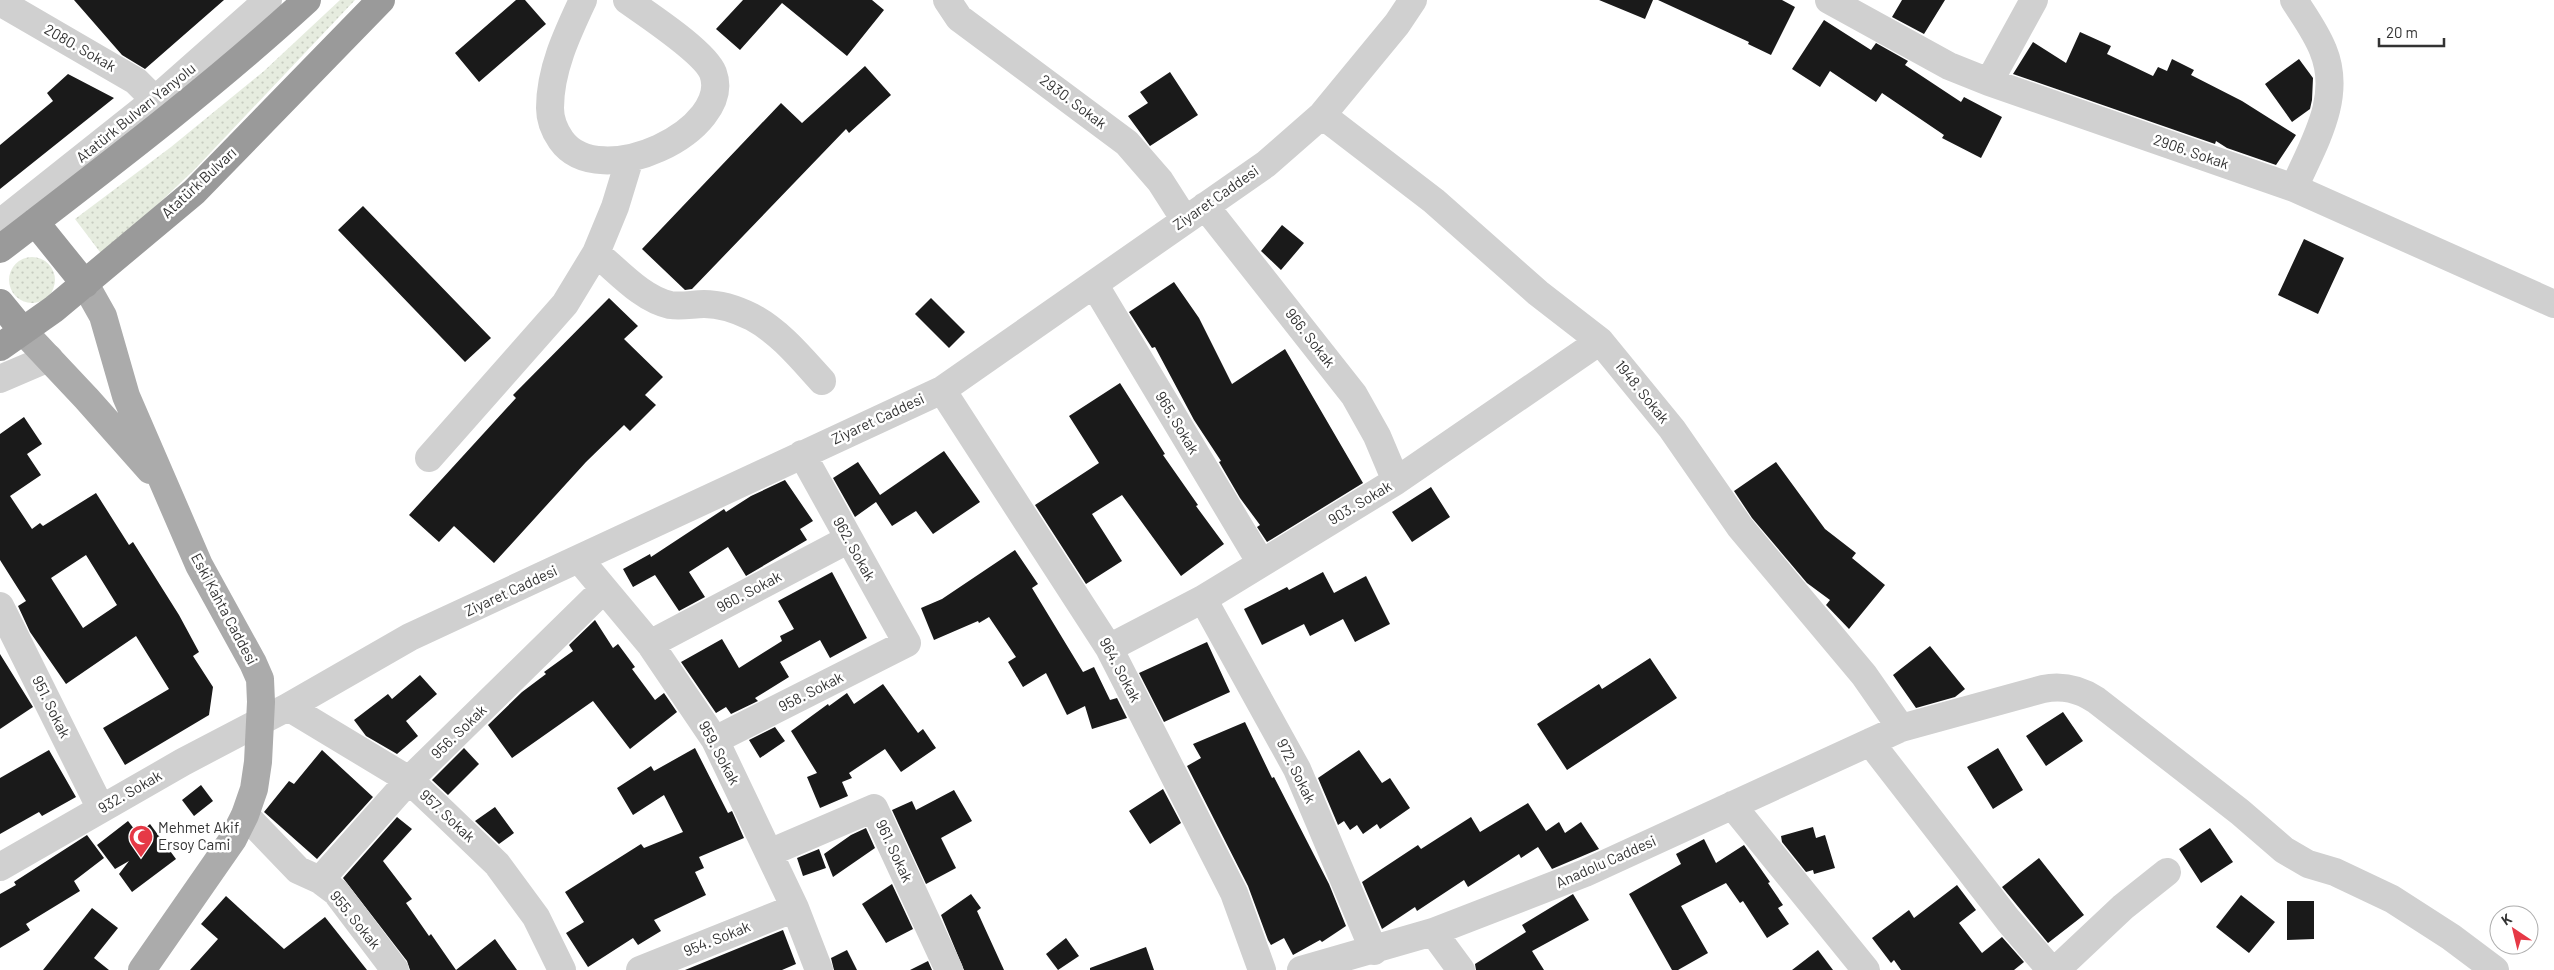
<svg xmlns="http://www.w3.org/2000/svg" width="2554" height="970" viewBox="0 0 2554 970" font-family="Barlow,sans-serif">
<defs>
<pattern id="grass-dots" width="8" height="8" patternUnits="userSpaceOnUse" patternTransform="scale(1.25)"><rect width="8" height="8" fill="#e6ecdf"/><path d="M2 2h.1M6 6h.1" fill="none" stroke="#c6cbc0" stroke-width="1.8" stroke-linecap="round"/></pattern>
</defs>
<rect width="100%" height="100%" fill="#fff"/>
<path fill="url(#grass-dots)" d="M 340,0 L 355,0 L 194,170 L 103,256 L 75,219 L 171,147 L 264,71 Z
M9 280a23 23 0 1 1 46 0a23 23 0 1 1-46 0Z"/>
<path fill="#1a1a1a" fill-rule="evenodd" d="M 74,0 L 224,0 L 145,69 L 122,55 Z
M 516,0 L 525,0 L 546,24 L 479,82 L 455,53 Z
M 743,0 L 872,0 L 884,10 L 847,56 L 782,3 L 740,50 L 716,29 Z
M 1599,0 L 1653,0 L 1645,19 Z
M 1658,0 L 1782,0 L 1795,7 L 1771,55 L 1748,44 L 1749,42 Z
M 1902,0 L 1945,0 L 1924,34 L 1892,17 Z
M 1824,20 L 1871,50 L 1876,43 L 1908,61 L 1905,65 L 1961,102 L 1964,97 L 2002,117 L 1981,158 L 1942,138 L 1944,135 L 1882,93 L 1876,102 L 1830,71 L 1820,87 L 1792,69 Z
M 2080,32 L 2111,46 L 2107,54 L 2153,76 L 2158,67 L 2167,71 L 2172,59 L 2194,70 L 2191,75 L 2242,101 L 2296,135 L 2276,165 L 2227,148 L 2216,141 L 2215,144 L 2013,74 L 2033,42 L 2066,63 Z
M 2299,59 L 2313,78 L 2312,100 L 2310,109 L 2292,122 L 2265,84 Z
M 865,66 L 891,95 L 849,133 L 846,129 L 692,289 L 685,290 L 642,249 L 781,103 L 802,123 Z
M 1170,72 L 1198,115 L 1150,146 L 1128,116 L 1148,103 L 1140,92 Z
M 68,74 L 114,98 L 0,189 L 0,145 L 53,101 L 47,93 Z
M 363,206 L 491,338 L 465,362 L 338,230 Z
M 1282,225 L 1304,243 L 1281,270 L 1261,251 Z
M 2304,239 L 2344,258 L 2318,314 L 2278,295 Z
M 1174,282 L 1199,318 L 1232,384 L 1285,349 L 1363,483 L 1267,542 L 1257,527 L 1260,525 L 1240,498 L 1219,462 L 1221,461 L 1194,420 L 1155,347 L 1152,348 L 1129,312 Z
M 609,298 L 638,326 L 624,339 L 663,377 L 645,395 L 656,405 L 630,431 L 624,425 L 586,462 L 494,563 L 454,526 L 439,542 L 409,515 L 516,398 L 513,395 Z
M 931,298 L 965,332 L 949,348 L 915,314 Z
M 1120,383 L 1165,454 L 1163,455 L 1198,505 L 1196,506 L 1224,544 L 1181,576 L 1122,495 L 1092,514 L 1122,561 L 1086,584 L 1035,505 L 1099,463 L 1069,416 Z
M 24,417 L 42,444 L 27,454 L 41,475 L 10,496 L 32,529 L 40,523 L 43,526 L 96,493 L 129,545 L 133,542 L 179,615 L 199,652 L 193,656 L 213,687 L 209,715 L 125,765 L 103,728 L 169,689 L 136,636 L 66,684 L 30,632 L 18,606 L 26,601 L 0,560 L 0,434 ZM 86,555 L 117,605 L 83,628 L 51,578 Z
M 944,451 L 980,502 L 933,534 L 916,511 L 892,526 L 876,502 L 855,517 L 833,478 L 858,462 L 880,495 Z
M 1776,462 L 1825,529 L 1856,553 L 1852,558 L 1885,585 L 1849,629 L 1826,605 L 1830,600 L 1807,583 L 1752,518 L 1734,491 Z
M 785,480 L 813,521 L 800,529 L 807,540 L 746,576 L 728,547 L 689,572 L 705,597 L 679,611 L 655,575 L 633,587 L 623,569 L 650,554 L 651,557 L 724,509 L 726,512 L 751,496 Z
M 1431,487 L 1450,517 L 1412,542 L 1392,512 Z
M 1015,550 L 1038,584 L 1032,588 L 1083,672 L 1094,667 L 1110,700 L 1117,698 L 1127,718 L 1092,729 L 1085,706 L 1067,715 L 1046,673 L 1023,687 L 1008,662 L 1016,657 L 989,617 L 979,623 L 978,621 L 934,640 L 921,608 L 942,599 Z
M 832,572 L 867,638 L 830,658 L 820,640 L 780,662 L 789,677 L 755,698 L 758,701 L 731,714 L 726,707 L 716,713 L 681,662 L 722,639 L 739,668 L 782,641 L 780,636 L 794,629 L 778,601 Z
M 1323,572 L 1334,593 L 1366,576 L 1390,624 L 1355,642 L 1343,619 L 1310,636 L 1304,624 L 1262,645 L 1244,609 L 1287,587 L 1289,590 Z
M 595,620 L 613,648 L 618,644 L 635,667 L 632,669 L 655,700 L 664,693 L 677,712 L 630,749 L 593,701 L 512,758 L 488,725 L 522,692 L 546,674 L 544,672 L 573,651 L 569,645 Z
M 1207,642 L 1230,692 L 1164,722 L 1139,673 Z
M 1930,646 L 1965,689 L 1955,697 L 1916,708 L 1893,675 Z
M 0,654 L 33,707 L 0,729 Z
M 1650,658 L 1677,698 L 1567,770 L 1537,724 L 1599,684 L 1602,689 Z
M 420,675 L 437,694 L 406,721 L 418,736 L 397,754 L 366,736 L 354,720 L 388,694 L 392,699 Z
M 883,684 L 918,733 L 923,729 L 936,748 L 901,772 L 885,749 L 849,773 L 852,778 L 842,782 L 848,796 L 820,808 L 807,777 L 817,773 L 791,731 L 828,704 L 829,706 L 847,693 L 854,704 Z
M 2063,712 L 2083,741 L 2046,766 L 2026,736 Z
M 1245,722 L 1272,778 L 1274,777 L 1329,884 L 1346,926 L 1322,942 L 1320,940 L 1293,955 L 1284,938 L 1271,945 L 1268,940 L 1248,886 L 1187,766 L 1201,758 L 1193,744 Z
M 775,727 L 785,741 L 760,758 L 749,740 Z
M 464,748 L 479,764 L 448,795 L 432,780 Z
M 695,748 L 728,813 L 732,811 L 744,838 L 699,857 L 704,868 L 695,872 L 706,895 L 654,920 L 661,931 L 638,945 L 633,938 L 588,967 L 566,933 L 584,922 L 565,892 L 641,844 L 644,848 L 683,832 L 664,795 L 633,815 L 617,788 L 651,766 L 654,771 Z
M 1998,748 L 2023,790 L 1993,809 L 1967,767 Z
M 49,750 L 76,797 L 42,816 L 39,812 L 0,834 L 0,778 Z
M 322,750 L 373,797 L 317,859 L 264,812 L 289,781 L 294,784 Z
M 1359,750 L 1382,783 L 1390,778 L 1410,808 L 1380,829 L 1377,824 L 1363,834 L 1357,825 L 1350,830 L 1344,821 L 1338,825 L 1318,778 Z
M 201,785 L 213,801 L 194,816 L 182,800 Z
M 1163,789 L 1181,823 L 1150,844 L 1129,811 Z
M 954,790 L 972,821 L 941,838 L 956,868 L 926,884 L 892,810 L 912,801 L 916,810 Z
M 1528,803 L 1546,831 L 1559,822 L 1565,833 L 1581,822 L 1599,849 L 1552,869 L 1538,847 L 1521,858 L 1519,854 L 1468,887 L 1464,880 L 1417,911 L 1415,907 L 1382,929 L 1362,882 L 1418,845 L 1421,849 L 1471,817 L 1480,832 Z
M 495,807 L 514,833 L 499,844 L 475,821 Z
M 397,817 L 412,829 L 383,861 L 412,899 L 406,903 L 429,936 L 431,934 L 456,970 L 495,939 L 517,970 L 410,970 L 407,961 L 343,878 Z
M 128,821 L 138,834 L 150,824 L 176,859 L 132,892 L 119,874 L 129,861 L 115,869 L 97,845 Z
M 1813,827 L 1816,838 L 1825,835 L 1835,868 L 1814,874 L 1813,870 L 1806,872 L 1782,842 L 1781,836 Z
M 866,828 L 875,848 L 833,877 L 824,854 L 851,835 Z
M 2210,828 L 2233,862 L 2201,883 L 2179,849 Z
M 87,835 L 104,858 L 74,881 L 80,891 L 26,924 L 30,930 L 0,948 L 0,894 L 16,885 L 14,882 Z
M 1704,839 L 1716,863 L 1744,845 L 1770,882 L 1768,883 L 1783,905 L 1778,908 L 1789,924 L 1767,938 L 1743,901 L 1740,903 L 1726,883 L 1681,906 L 1708,953 L 1678,970 L 1672,970 L 1629,894 L 1681,864 L 1676,854 Z
M 819,849 L 826,868 L 803,876 L 797,858 Z
M 2039,858 L 2084,915 L 2048,943 L 2002,887 Z
M 892,884 L 913,929 L 886,943 L 862,904 Z
M 1957,885 L 1976,910 L 1959,923 L 1982,953 L 2002,937 L 2024,962 L 2014,970 L 1901,970 L 1894,960 L 1891,963 L 1872,938 L 1909,910 L 1914,918 Z
M 971,894 L 981,908 L 977,911 L 1004,970 L 964,970 L 941,915 Z
M 1573,894 L 1589,920 L 1532,951 L 1544,970 L 1476,970 L 1475,964 L 1526,932 L 1522,925 Z
M 2241,895 L 2275,922 L 2249,953 L 2216,927 Z
M 226,896 L 284,949 L 325,917 L 367,970 L 190,970 L 218,939 L 201,924 Z
M 2287,901 L 2314,901 L 2314,939 L 2287,940 Z
M 92,908 L 118,928 L 94,958 L 109,970 L 43,970 Z
M 783,930 L 796,964 L 782,970 L 685,970 Z
M 1066,938 L 1079,956 L 1058,970 L 1046,954 Z
M 1146,947 L 1154,970 L 1090,970 L 1090,968 Z
M 847,950 L 857,970 L 834,970 L 831,958 Z
M 1818,950 L 1833,970 L 1792,970 Z
M 928,961 L 932,970 L 910,970 Z"/>
<g fill="none" stroke-linecap="round" stroke-linejoin="round">
<path stroke="#d0d0d0" stroke-width="28" d="M 583,0 C 567,34 550,70 550,108 C 550,120 554,130 561,140 C 599,194 734,130 713,73 C 705,52 648,15 627,0
M 947,0 L 959,18 L 1127,143 L 1160,181 L 1185,220
M 1829,0 L 1949,66 L 1989,82 L 2294,188 L 2554,304
M 0,2 L 136,81 L 155,100
M 1989,82 L 2034,0
M 1322,115 L 1434,201 L 1538,293 L 1600,341 L 1672,429 L 1740,527 L 1864,675 L 1901,728
M 2294,188 C 2313,144 2343,98 2323,50 C 2316,32 2304,16 2294,0
M 1205,206 L 1354,395 L 1377,436 L 1396,481
M 0,223 L 155,100 L 268,0
M 596,253 C 618,271 642,299 670,305 C 682,307 693,304 704,304 C 720,304 738,310 752,317 C 780,332 801,358 822,381
M 1094,284 L 1261,563
M 0,379 L 49,358
M 942,390 L 1109,648 L 1234,893 L 1262,970
M 429,458 L 565,304 L 596,253 L 615,207 L 630,158
M 579,559 L 650,644 L 715,740 L 795,908 L 819,970
M 1203,599 L 1297,769 L 1374,951
M 0,606 L 101,809
M 650,644 L 849,539
M 1109,648 L 1203,599 L 1396,481 L 1600,341
M 288,707 L 409,780 L 444,813 L 497,864 L 536,917 L 562,970
M 715,740 L 907,643 L 802,454
M 1870,742 L 2008,920 L 2051,970
M 1732,805 L 1866,970
M 245,815 L 298,870 L 320,880 L 336,892 L 395,970
M 769,853 L 874,808 L 949,970
M 0,867 L 183,762 L 288,707 L 410,637 L 942,390 L 1266,164 L 1322,115 L 1397,24 L 1413,0
M 320,880 L 409,780 L 604,589
M 1433,932 L 1461,970
M 640,970 L 795,908
M 1301,970 L 1433,932 L 1585,873 L 1901,728 L 2043,689 C 2063,685 2079,689 2096,700 L 2240,812 L 2284,850 L 2308,864 L 2335,872 L 2392,899 L 2451,937 L 2495,970
M 2056,970 L 2123,907 L 2167,872"/>
<path stroke="#ababab" stroke-width="28" d="M 85,284 L 103,316 L 126,396 L 199,565 L 253,663 L 260,679 L 261,702 L 258,762 L 254,789 L 245,815 L 233,839 L 142,970
M 23,331 L 87,399 L 150,470"/>
<path stroke="#9a9a9a" stroke-width="28" d="M 35,222 L 85,284
M 0,249 C 104,169 210,89 307,0
M 0,303 L 23,331
M 0,347 L 54,309 L 194,192 L 381,0"/>
</g>
<defs>
<symbol id="mosque-pin" viewBox="-11 -11 22 30"><path d="M0 17L-7.5 6A9.5 9.5 0 1 1 7.5 6Z" fill="#e63946" stroke="#fff"/><path d="M3.5-4.9A6 6 0 1 0 3.5 4.9A5 5 0 1 1 3.5-4.9Z" fill="#fff"/></symbol>
</defs>
<g fill-rule="evenodd">
<use href="#mosque-pin" x="127" y="823" width="28" height="38"/>
</g>
<g text-anchor="middle" stroke-width="5" stroke-linejoin="round" paint-order="stroke">
<g font-size="15" fill="#333" stroke="#fff">
<text transform="translate(80 48) rotate(30)" y="5">2080. Sokak</text>
<text transform="translate(1073 102) rotate(37)" y="5">2930. Sokak</text>
<text transform="translate(136 113) rotate(-39)" y="5">Atatürk Bulvarı Yanyolu</text>
<text transform="translate(2191 152) rotate(19)" y="5">2906. Sokak</text>
<text transform="translate(199 183) rotate(-43)" y="5">Atatürk Bulvarı</text>
<text transform="translate(1216 198) rotate(-35)" y="5">Ziyaret Caddesi</text>
<text transform="translate(1310 338) rotate(52)" y="5">966. Sokak</text>
<text transform="translate(1642 392) rotate(51)" y="5">1948. Sokak</text>
<text transform="translate(878 419) rotate(-25)" y="5">Ziyaret Caddesi</text>
<text transform="translate(1177 423) rotate(59)" y="5">965. Sokak</text>
<text transform="translate(1360 503) rotate(-31)" y="5">903. Sokak</text>
<text transform="translate(854 549) rotate(61)" y="5">962. Sokak</text>
<text transform="translate(511 591) rotate(-25)" y="5">Ziyaret Caddesi</text>
<text transform="translate(749 592) rotate(-28)" y="5">960. Sokak</text>
<text transform="translate(224 609) rotate(62)" y="5">Eski Kahta Caddesi</text>
<text transform="translate(1120 670) rotate(62)" y="5">964. Sokak</text>
<text transform="translate(811 692) rotate(-27)" y="5">958. Sokak</text>
<text transform="translate(51 707) rotate(64)" y="5">951. Sokak</text>
<text transform="translate(459 732) rotate(-44)" y="5">956. Sokak</text>
<text transform="translate(719 753) rotate(62)" y="5">959. Sokak</text>
<text transform="translate(1296 771) rotate(64)" y="5">972. Sokak</text>
<text transform="translate(130 792) rotate(-30)" y="5">932. Sokak</text>
<text transform="translate(447 816) rotate(43)" y="5">957. Sokak</text>
<text transform="translate(894 851) rotate(65)" y="5">961. Sokak</text>
<text transform="translate(1606 862) rotate(-24)" y="5">Anadolu Caddesi</text>
<text transform="translate(355 920) rotate(51)" y="5">955. Sokak</text>
<text transform="translate(717 939) rotate(-22)" y="5">954. Sokak</text>
</g>
<g font-size="15" fill="#333" stroke="#fff" text-anchor="start">
<text x="158" y="833">Mehmet Akif<tspan x="158" dy="17">Ersoy Cami</tspan></text>
</g>
</g>
<g transform="translate(2514 930) rotate(325)"><circle r="24" fill="#ffffff" stroke="#adadad"/>
<path d="M0-4L9 19L0 12L-9 19Z" fill="#e63946"/>
<text y="-8" font-size="14" font-weight="bold" text-anchor="middle" fill="#333333">K</text>
</g>
<path d="M2379 38v8h65v-8" fill="none" stroke="#333333" stroke-width="2.5"/>
<text x="2386" y="38" font-size="15" fill="#333333" stroke="#ffffff" stroke-width="4" paint-order="stroke">20 m</text>
</svg>
